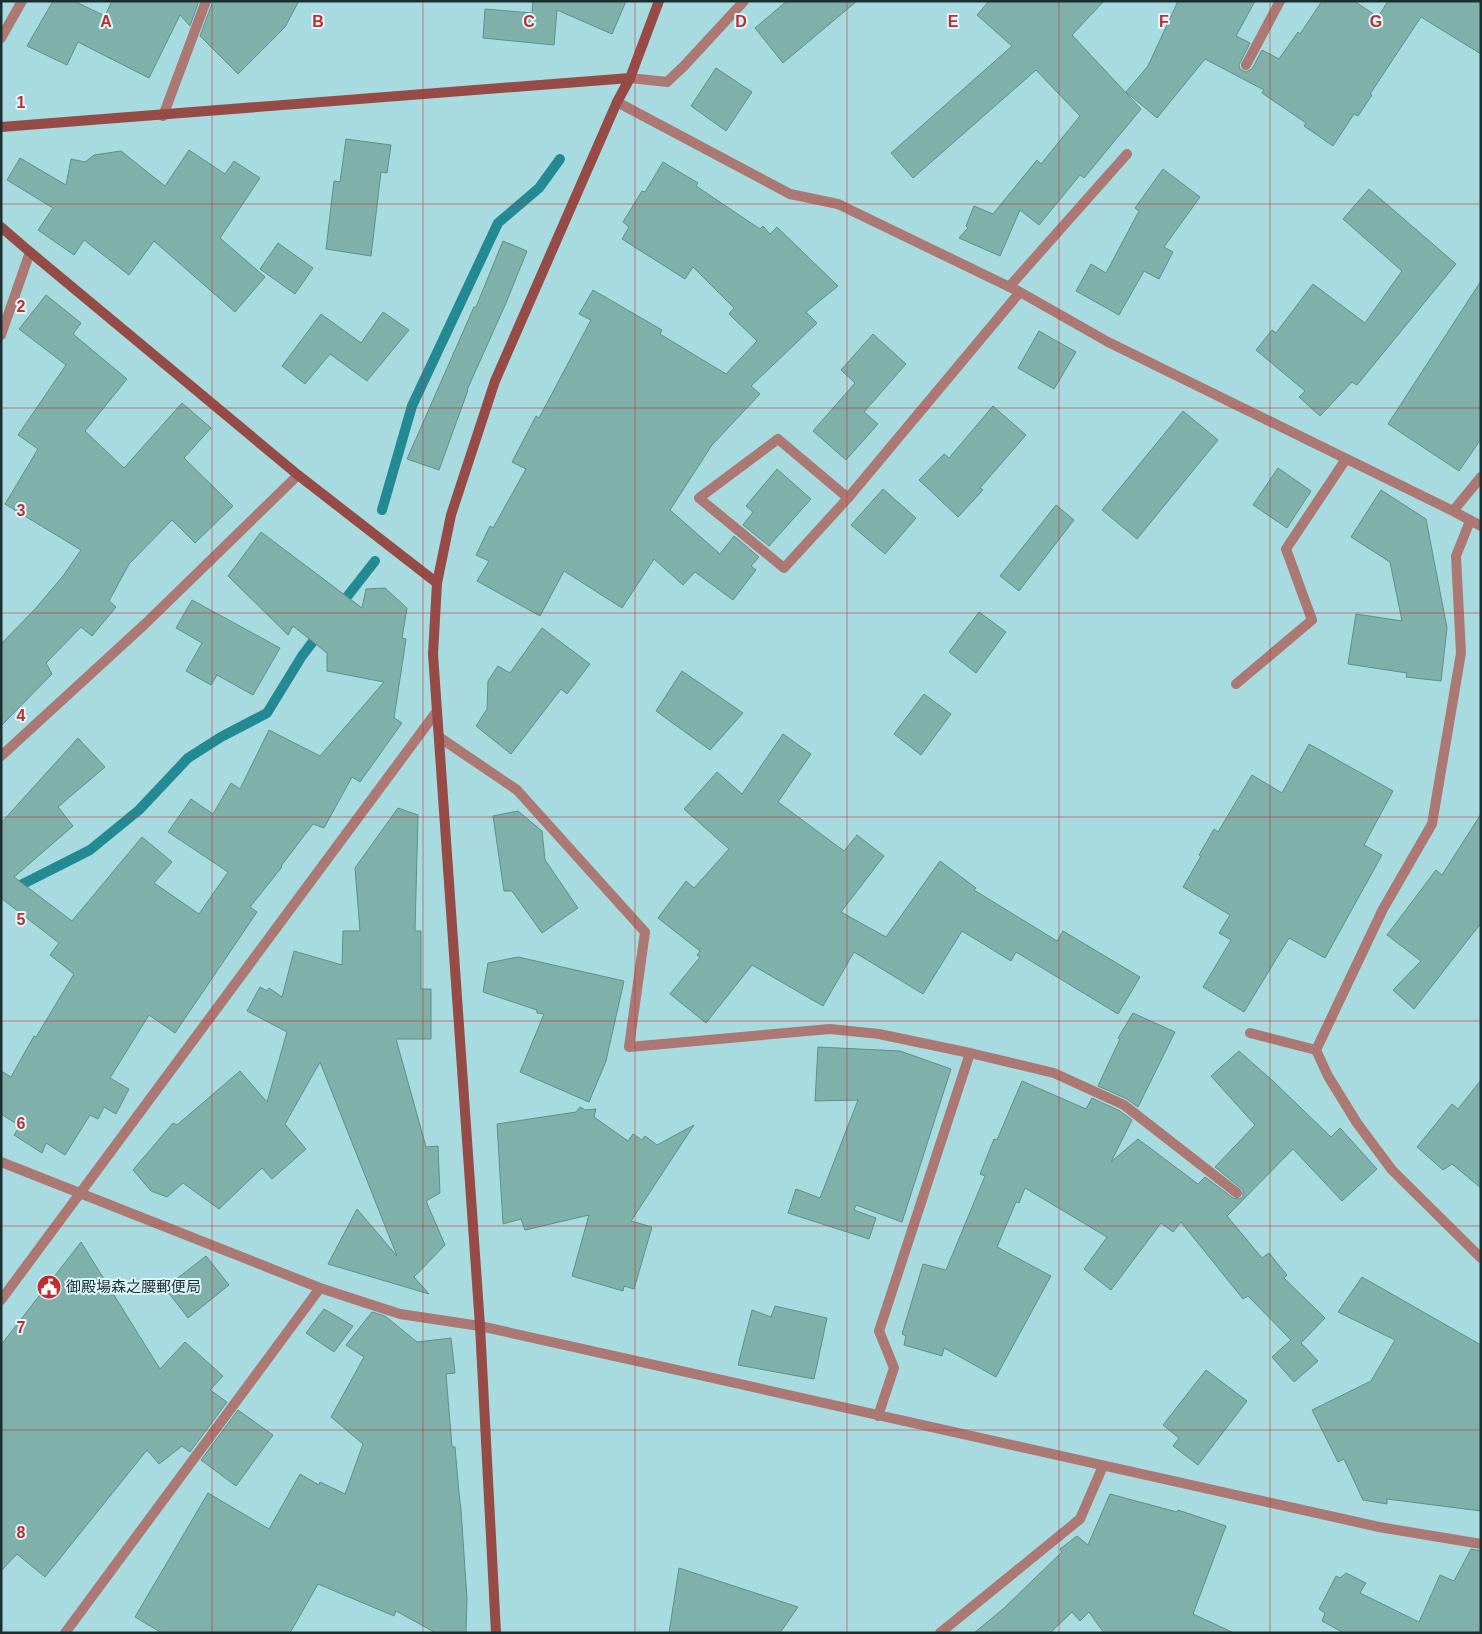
<svg xmlns="http://www.w3.org/2000/svg" width="1482" height="1634" viewBox="0 0 1482 1634" font-family="Arial,'Noto Sans JP',sans-serif">
<rect width="100%" height="100%" fill="#a8dbe0"/>
<g fill="none" stroke-linecap="round" stroke-linejoin="round">
<path stroke="#238993" stroke-width="10" d="M 382,510 L 412,406 L 498,223 L 539,188 L 560,159
M 339,607 L 375,561
M 11,890 L 90,850 L 139,810 L 188,758 L 221,737 L 267,713 L 302,656 L 321,631"/>
</g>
<path fill="#7fb0a9" stroke="#5f8f88" d="M 53,1 L 74,1 L 105,16 L 112,1 L 199,1 L 190,26 L 180,15 L 149,78 L 78,42 L 67,65 L 27,46 Z
M 213,1 L 299,1 L 285,27 L 238,74 L 200,36 Z
M 533,1 L 626,1 L 612,34 L 557,10 L 554,45 L 483,38 L 485,9 L 532,13 Z
M 787,1 L 857,1 L 783,63 L 755,28 Z
M 989,1 L 1104,1 L 1072,35 L 1141,109 L 1084,178 L 1080,175 L 1039,225 L 1020,210 L 1000,256 L 959,238 L 968,228 L 966,226 L 974,206 L 993,214 L 1037,160 L 1041,164 L 1080,116 L 1036,70 L 913,178 L 891,153 L 1012,46 L 977,15 Z
M 1178,1 L 1255,1 L 1236,36 L 1250,43 L 1239,65 L 1240,69 L 1246,72 L 1252,69 L 1262,50 L 1279,59 L 1298,32 L 1300,34 L 1322,1 L 1354,1 L 1378,17 L 1388,1 L 1481,1 L 1481,54 L 1421,17 L 1370,94 L 1372,95 L 1358,116 L 1354,114 L 1333,146 L 1304,126 L 1306,123 L 1262,93 L 1264,90 L 1205,59 L 1157,118 L 1126,92 L 1148,66 Z
M 716,68 L 752,92 L 726,131 L 691,106 Z
M 346,139 L 391,145 L 387,173 L 381,172 L 371,256 L 326,249 L 334,181 L 340,182 Z
M 189,150 L 225,174 L 234,161 L 260,178 L 220,238 L 265,277 L 235,312 L 154,241 L 129,275 L 84,240 L 74,255 L 38,230 L 53,208 L 7,180 L 20,158 L 66,185 L 71,159 L 85,162 L 94,155 L 121,151 L 165,186 Z
M 663,162 L 698,183 L 696,186 L 760,229 L 763,226 L 770,234 L 777,227 L 838,286 L 806,312 L 817,323 L 751,386 L 760,394 L 712,445 L 670,510 L 720,554 L 734,536 L 759,557 L 751,566 L 756,570 L 733,600 L 695,572 L 683,585 L 654,559 L 622,608 L 564,571 L 540,616 L 477,581 L 489,561 L 476,555 L 490,526 L 493,528 L 526,469 L 512,462 L 536,416 L 539,418 L 591,320 L 579,314 L 593,290 L 643,319 L 662,330 L 660,334 L 726,374 L 757,341 L 729,314 L 734,308 L 693,267 L 685,279 L 622,239 L 629,227 L 623,222 L 642,191 L 645,192 Z
M 1163,169 L 1200,197 L 1164,247 L 1173,252 L 1159,279 L 1144,271 L 1119,315 L 1076,291 L 1091,264 L 1106,273 L 1139,211 L 1135,208 Z
M 1369,189 L 1456,264 L 1357,385 L 1352,382 L 1320,416 L 1299,397 L 1305,391 L 1256,350 L 1272,330 L 1276,333 L 1313,284 L 1365,323 L 1402,271 L 1343,219 Z
M 503,241 L 527,251 L 506,303 L 467,390 L 468,390 L 439,470 L 407,459 L 474,307 L 476,307 Z
M 278,243 L 313,268 L 295,294 L 260,269 Z
M 1481,281 L 1481,439 L 1459,471 L 1388,424 Z
M 46,295 L 81,323 L 73,334 L 127,379 L 85,431 L 124,468 L 182,403 L 211,428 L 184,458 L 233,506 L 195,543 L 172,520 L 129,564 L 109,601 L 116,607 L 92,636 L 81,627 L 46,663 L 52,674 L 1,726 L 1,644 L 36,608 L 63,576 L 81,550 L 5,504 L 38,449 L 18,435 L 66,365 L 19,329 Z
M 383,312 L 409,330 L 367,381 L 330,354 L 305,384 L 282,366 L 321,314 L 361,343 Z
M 1039,331 L 1076,352 L 1054,389 L 1018,368 Z
M 873,334 L 906,364 L 864,412 L 878,424 L 846,460 L 813,431 L 855,383 L 841,370 Z
M 993,406 L 1026,435 L 980,488 L 983,490 L 958,517 L 919,480 L 944,454 L 949,458 Z
M 1183,411 L 1218,440 L 1137,539 L 1102,510 Z
M 1278,468 L 1311,491 L 1287,528 L 1253,505 Z
M 777,469 L 811,499 L 769,546 L 743,525 L 753,512 L 746,506 Z
M 883,489 L 916,518 L 885,554 L 851,525 Z
M 1381,490 L 1426,519 L 1447,628 L 1441,681 L 1406,677 L 1407,673 L 1348,664 L 1356,614 L 1402,621 L 1390,562 L 1351,537 Z
M 1056,505 L 1074,520 L 1019,591 L 1000,576 Z
M 261,532 L 362,608 L 366,589 L 385,588 L 407,608 L 402,638 L 406,639 L 394,718 L 402,723 L 360,782 L 352,777 L 324,828 L 313,824 L 281,866 L 282,867 L 250,907 L 257,912 L 175,1033 L 149,1015 L 110,1078 L 129,1089 L 116,1114 L 104,1107 L 98,1119 L 90,1115 L 65,1155 L 46,1143 L 42,1153 L 14,1135 L 20,1126 L 1,1114 L 1,1071 L 11,1077 L 34,1036 L 36,1037 L 74,974 L 50,955 L 59,943 L 1,898 L 1,823 L 78,738 L 105,767 L 58,807 L 73,826 L 14,877 L 72,921 L 142,837 L 172,862 L 154,883 L 199,914 L 228,872 L 168,832 L 191,799 L 213,814 L 231,783 L 240,789 L 269,730 L 320,756 L 384,682 L 327,671 L 327,653 L 293,626 L 288,635 L 228,576 Z
M 192,600 L 280,648 L 253,695 L 217,675 L 211,685 L 186,671 L 202,643 L 176,628 Z
M 979,612 L 1006,632 L 976,673 L 949,652 Z
M 542,628 L 590,664 L 567,694 L 561,689 L 511,754 L 476,726 L 487,709 L 488,681 L 498,666 L 510,673 Z
M 682,671 L 743,713 L 710,750 L 656,711 Z
M 924,694 L 951,714 L 921,755 L 894,734 Z
M 783,734 L 811,754 L 778,802 L 844,851 L 857,835 L 884,856 L 841,912 L 886,937 L 940,861 L 976,888 L 974,890 L 1057,941 L 1063,931 L 1140,977 L 1118,1014 L 1016,952 L 1011,961 L 962,931 L 923,994 L 854,952 L 823,1006 L 752,965 L 706,1023 L 670,994 L 700,957 L 697,955 L 700,951 L 658,918 L 686,881 L 694,888 L 729,849 L 684,809 L 717,772 L 742,794 Z
M 1309,744 L 1393,791 L 1364,845 L 1382,855 L 1325,958 L 1289,938 L 1244,1012 L 1203,987 L 1231,940 L 1219,933 L 1230,915 L 1183,887 L 1201,856 L 1199,855 L 1214,829 L 1218,832 L 1252,775 L 1282,793 Z
M 398,808 L 418,815 L 415,931 L 421,931 L 421,989 L 431,989 L 431,1039 L 396,1039 L 426,1147 L 438,1146 L 440,1193 L 426,1201 L 445,1245 L 414,1277 L 429,1294 L 328,1264 L 357,1209 L 397,1256 L 320,1062 L 285,1124 L 306,1149 L 272,1179 L 262,1168 L 219,1209 L 183,1183 L 167,1197 L 151,1191 L 133,1170 L 173,1123 L 177,1125 L 240,1071 L 267,1102 L 287,1032 L 247,1011 L 260,987 L 267,991 L 269,988 L 282,997 L 294,951 L 342,965 L 343,931 L 360,931 L 355,868 Z
M 518,811 L 542,831 L 545,860 L 578,908 L 542,933 L 512,891 L 504,891 L 493,816 Z
M 1481,814 L 1481,923 L 1414,1009 L 1393,990 L 1421,961 L 1387,935 L 1436,870 L 1442,875 Z
M 518,957 L 624,981 L 606,1061 L 589,1102 L 520,1072 L 544,1014 L 537,1013 L 537,1010 L 483,992 L 488,963 Z
M 1133,1013 L 1175,1032 L 1138,1107 L 1127,1099 L 1098,1086 L 1120,1039 L 1118,1038 Z
M 818,1047 L 900,1051 L 951,1069 L 902,1222 L 856,1205 L 854,1210 L 876,1218 L 869,1239 L 788,1213 L 796,1189 L 820,1198 L 858,1100 L 815,1101 Z
M 1239,1051 L 1274,1082 L 1331,1137 L 1340,1128 L 1377,1169 L 1342,1201 L 1293,1149 L 1227,1216 L 1262,1258 L 1269,1253 L 1287,1275 L 1284,1278 L 1325,1318 L 1301,1343 L 1318,1361 L 1294,1382 L 1272,1357 L 1291,1340 L 1248,1296 L 1243,1299 L 1181,1222 L 1173,1232 L 1161,1223 L 1111,1290 L 1084,1269 L 1107,1237 L 1025,1188 L 1019,1203 L 1016,1202 L 997,1247 L 1051,1276 L 996,1377 L 944,1348 L 942,1356 L 904,1345 L 906,1336 L 902,1334 L 923,1264 L 946,1270 L 985,1176 L 980,1174 L 994,1139 L 997,1140 L 1022,1081 L 1086,1109 L 1092,1098 L 1120,1111 L 1132,1120 L 1111,1162 L 1138,1139 L 1198,1184 L 1205,1177 L 1233,1198 L 1239,1199 L 1243,1197 L 1243,1190 L 1215,1167 L 1255,1125 L 1211,1076 Z
M 1481,1080 L 1481,1188 L 1452,1164 L 1443,1170 L 1417,1147 L 1452,1104 L 1458,1109 Z
M 580,1107 L 585,1110 L 596,1109 L 594,1117 L 628,1141 L 633,1134 L 642,1140 L 645,1136 L 657,1145 L 694,1125 L 631,1221 L 652,1227 L 634,1289 L 624,1286 L 623,1291 L 572,1276 L 589,1215 L 525,1230 L 521,1219 L 503,1224 L 497,1124 L 576,1112 Z
M 81,1242 L 160,1369 L 185,1342 L 223,1376 L 210,1390 L 227,1402 L 190,1452 L 182,1446 L 159,1464 L 147,1450 L 45,1577 L 17,1554 L 1,1571 L 1,1345 Z
M 206,1256 L 229,1285 L 188,1318 L 165,1288 Z
M 1362,1277 L 1481,1345 L 1481,1511 L 1387,1499 L 1387,1504 L 1363,1500 L 1344,1459 L 1338,1462 L 1312,1410 L 1371,1381 L 1395,1340 L 1338,1312 Z
M 775,1306 L 827,1318 L 814,1379 L 738,1365 L 752,1310 L 771,1317 Z
M 324,1309 L 353,1326 L 334,1352 L 306,1333 Z
M 372,1312 L 385,1316 L 417,1342 L 451,1338 L 455,1373 L 446,1374 L 452,1447 L 455,1447 L 459,1493 L 461,1510 L 467,1598 L 466,1633 L 436,1633 L 396,1611 L 394,1616 L 318,1584 L 290,1633 L 162,1633 L 135,1617 L 208,1493 L 269,1529 L 300,1474 L 319,1485 L 320,1482 L 345,1494 L 363,1444 L 331,1417 L 364,1357 L 346,1345 Z
M 1206,1370 L 1247,1401 L 1198,1465 L 1173,1446 L 1179,1438 L 1163,1425 Z
M 238,1410 L 273,1435 L 236,1486 L 201,1460 Z
M 1110,1494 L 1177,1512 L 1178,1510 L 1226,1526 L 1193,1614 L 1234,1633 L 1104,1633 L 1089,1612 L 1080,1621 L 1072,1612 L 1050,1633 L 974,1633 L 1003,1609 L 1062,1552 L 1060,1549 L 1077,1536 L 1088,1545 Z
M 1471,1549 L 1481,1551 L 1481,1633 L 1344,1633 L 1322,1621 L 1325,1613 L 1319,1609 L 1336,1576 L 1340,1578 L 1346,1573 L 1366,1583 L 1360,1593 L 1419,1622 L 1440,1575 L 1454,1581 Z
M 679,1568 L 798,1607 L 780,1633 L 669,1633 Z"/>
<g fill="none" stroke-linecap="round" stroke-linejoin="round">
<path stroke="#ac7873" stroke-width="10" d="M 1,38 L 22,1
M 1246,65 L 1280,1
M 630,78 L 667,82 L 684,66 L 744,1
M 617,102 L 790,194 L 838,204 L 1020,292 L 1108,342 L 1453,511 L 1481,526
M 163,116 L 206,1
M 1009,287 L 1127,154
M 1,335 L 30,252
M 848,498 L 778,439 L 699,498 L 784,568 L 848,498 L 1020,292
M 1453,511 L 1481,477
M 1470,521 L 1456,556 L 1461,653 L 1432,824 L 1383,909 L 1316,1050 L 1328,1076 L 1357,1123 L 1392,1170 L 1481,1258
M 1236,684 L 1312,620 L 1286,549 L 1346,459
M 439,737 L 517,790 L 645,932 L 629,1047 L 830,1029 L 879,1034 L 970,1053 L 1054,1073 L 1124,1105 L 1237,1193
M 1,756 L 145,624 L 298,475
M 1250,1033 L 1316,1050
M 1,1162 L 320,1288 L 400,1314 L 480,1326 L 1379,1527 L 1481,1544
M 1,1300 L 437,711
M 878,1416 L 894,1368 L 879,1331 L 970,1053
M 65,1633 L 320,1288
M 940,1633 L 1080,1519 L 1103,1466"/>
<path stroke="#964b47" stroke-width="10" d="M 1,127 L 630,78
M 1,227 L 30,252 L 298,475 L 437,583
M 496,1633 L 480,1326 L 433,654 L 437,583 L 451,515 L 495,381 L 617,102 L 630,78 L 659,1"/>
</g>
<path fill="none" stroke="#bd2d31" stroke-width="1" stroke-opacity="0.55" d="M 212,1 L 212,1633M 423,1 L 423,1633M 635,1 L 635,1633M 847,1 L 847,1633M 1059,1 L 1059,1633M 1270,1 L 1270,1633M 1,204 L 1481,204M 1,408 L 1481,408M 1,613 L 1481,613M 1,817 L 1481,817M 1,1021 L 1481,1021M 1,1226 L 1481,1226M 1,1430 L 1481,1430"/>
<defs>
<symbol id="civic-disc" viewBox="-11 -11 22 22"><circle r="9.5" fill="#bd2d31" stroke="#ddf6f9"/><path d="M-.6-6.5H3V-4.5H.6V-3L4-1V1h2V6H-6V1h2V-1L-.6-3ZM-1.2 2.5V6h2.4V2.5Z" fill="#fff"/></symbol>
</defs>
<g fill-rule="evenodd">
<use href="#civic-disc" x="35" y="1273" width="28" height="28"/>
</g>
<g text-anchor="middle" stroke-width="4" stroke-linejoin="round" paint-order="stroke">
<g font-size="15" fill="#1b2f31" stroke="#ddf6f9" text-anchor="start">
<text x="66" y="1292">御殿場森之腰郵便局</text>
</g>
</g>
<g font-size="16" text-anchor="middle" font-weight="bold" fill="#bd2d31" stroke="#ddf6f9" stroke-width="4" stroke-linejoin="round" paint-order="stroke">
<text x="106" y="27">A</text>
<text x="318" y="27">B</text>
<text x="529" y="27">C</text>
<text x="741" y="27">D</text>
<text x="953" y="27">E</text>
<text x="1164" y="27">F</text>
<text x="1376" y="27">G</text>
<text x="21" y="108">1</text>
<text x="21" y="312">2</text>
<text x="21" y="516">3</text>
<text x="21" y="721">4</text>
<text x="21" y="925">5</text>
<text x="21" y="1129">6</text>
<text x="21" y="1333">7</text>
<text x="21" y="1538">8</text>
</g>
<rect width="1482" height="1634" fill="none" stroke="#1b2f31" stroke-width="5"/>
</svg>
